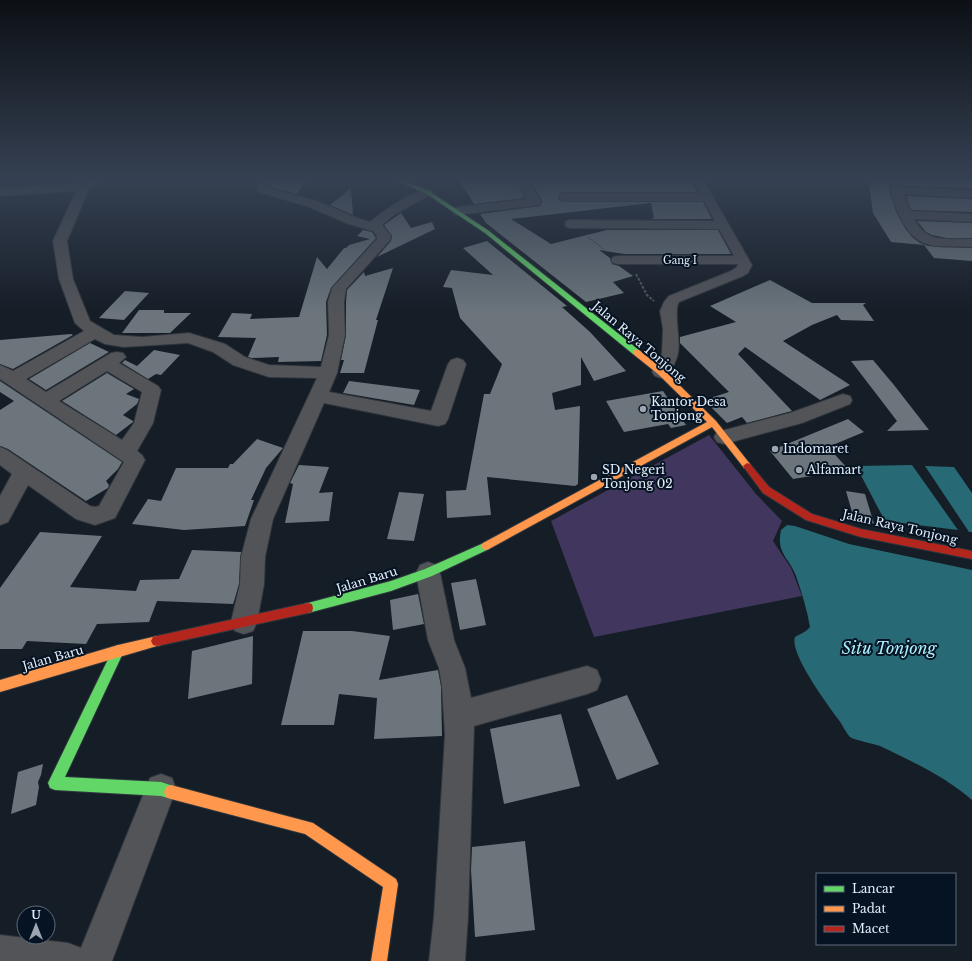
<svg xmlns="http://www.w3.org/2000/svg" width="972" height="961" viewBox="0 0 972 961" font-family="'Libre Baskerville',serif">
<rect width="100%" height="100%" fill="#151d26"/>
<path fill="#41365d" d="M 709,435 L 756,494 L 782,521 L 773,541 L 791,568 L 802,596 L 594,637 L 551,521 Z"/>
<path fill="#276974" d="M 912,465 L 958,530 L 885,521 L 856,466 Z
M 925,466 L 954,467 L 972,493 L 972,532 L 969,532 Z
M 787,525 L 795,526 L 849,544 L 972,570 L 972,800 C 946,777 911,761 880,746 C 872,743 857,741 850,737 C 846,733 842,724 838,719 C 828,705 789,653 795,637 L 806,631 L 810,627 C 807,610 802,593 796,576 C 789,557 776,554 781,530 Z"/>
<path fill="#6c757c" d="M 271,180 L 308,180 L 296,194 L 271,187 Z
M 459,180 L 519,180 L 520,189 L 525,198 L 474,204 Z
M 531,180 L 691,180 L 697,192 L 565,192 L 560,193 L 558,198 L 561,201 L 565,202 L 703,202 L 712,219 L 650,219 L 654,218 L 651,203 L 511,219 L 551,244 L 607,230 L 718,230 L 731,254 L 624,254 L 599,250 L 610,258 L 612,264 L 619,266 L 633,276 L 613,282 L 624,293 L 586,302 L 486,223 L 480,214 L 540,206 L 542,201 Z
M 871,180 L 889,180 L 890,194 L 896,211 L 905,228 L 912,237 L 920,243 L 928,246 L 972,248 L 972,261 L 934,258 L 924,245 L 891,242 L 873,213 L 869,185 L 873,186 Z
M 901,180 L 972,180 L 972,188 L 903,186 Z
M 351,188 L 353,215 L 330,205 Z
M 906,196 L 972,199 L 972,212 L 911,210 Z
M 401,213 L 411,228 L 432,222 L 435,229 L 377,257 L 391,241 L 392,236 L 384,225 Z
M 917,221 L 972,223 L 972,238 L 946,238 L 932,235 L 926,232 Z
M 363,230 L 372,232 L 376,238 L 331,288 L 326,302 L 327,335 L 321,361 L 278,362 L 279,357 L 251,358 L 248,357 L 256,338 L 218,337 L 232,313 L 252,314 L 250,319 L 299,317 L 317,257 L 327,269 L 344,248 L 346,248 L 349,245 L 370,239 L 357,236 Z
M 487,241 L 567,306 L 562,307 L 590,332 L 626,371 L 594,381 L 581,357 L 581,385 L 552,393 L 555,410 L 580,406 L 578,484 L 575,486 L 487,477 L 491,515 L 447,518 L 446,491 L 466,490 L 484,394 L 490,394 L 502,364 L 460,318 L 452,288 L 443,287 L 451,270 L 493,275 L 463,248 Z
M 393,268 L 376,320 L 378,320 L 364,373 L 340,373 L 344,360 L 341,360 L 346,335 L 346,302 L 347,290 L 364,272 L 365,276 Z
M 770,280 L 812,303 L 866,303 L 863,305 L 874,321 L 841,320 L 837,315 L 812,325 L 783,341 L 850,385 L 820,400 L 745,347 L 738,354 L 792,411 L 747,423 L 742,417 L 727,423 L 704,400 L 729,392 L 680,343 L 680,337 L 736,322 L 710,306 Z
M 125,291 L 149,293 L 124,320 L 99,318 Z
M 139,310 L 164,310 L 164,313 L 191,313 L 170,333 L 122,333 Z
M 71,334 L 73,335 L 13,369 L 0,364 L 0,340 Z
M 90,343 L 109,352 L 46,390 L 29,379 Z
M 154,350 L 180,355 L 161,375 L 156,374 L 148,379 L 122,363 L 125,360 L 137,366 Z
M 873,360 L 894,385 L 929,430 L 887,431 L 897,421 L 851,361 Z
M 107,373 L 134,389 L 126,394 L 139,399 L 137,404 L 123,415 L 133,421 L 133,422 L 116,435 L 62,401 Z
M 0,381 L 122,462 L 118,469 L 106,481 L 109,485 L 108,488 L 86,501 L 8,449 L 0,446 L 0,410 L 14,401 L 0,392 Z
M 349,381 L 420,390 L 414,405 L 343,393 Z
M 663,391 L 686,425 L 671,428 L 668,424 L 624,432 L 606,401 Z
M 848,419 L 864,432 L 828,447 L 849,470 L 793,479 L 770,451 Z
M 257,439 L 283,448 L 266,468 L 251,500 L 254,500 L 245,526 L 184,530 L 132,524 L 148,499 L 161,501 L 176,468 L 228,468 L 230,464 L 233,464 Z
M 299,465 L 329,467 L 319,493 L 333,492 L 329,521 L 285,523 L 293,484 L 290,483 Z
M 846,491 L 865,494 L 874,524 L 854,519 Z
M 399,492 L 424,494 L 414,541 L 387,539 Z
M 40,532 L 102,536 L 70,587 L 136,591 L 140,580 L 179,579 L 192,550 L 241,552 L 239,584 L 235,598 L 233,604 L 157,601 L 149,622 L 97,624 L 86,644 L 27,641 L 22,649 L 0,649 L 0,588 Z
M 476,579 L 486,625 L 460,630 L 451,583 Z
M 418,594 L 424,624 L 393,630 L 390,600 Z
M 303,631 L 352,631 L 390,636 L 379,680 L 438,670 L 441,686 L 442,736 L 374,739 L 377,698 L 339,694 L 334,725 L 281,725 Z
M 253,636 L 252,684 L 188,699 L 192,651 Z
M 627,695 L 659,764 L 617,780 L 587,709 Z
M 561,714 L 580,786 L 504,804 L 490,729 Z
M 43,764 L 41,775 L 38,782 L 39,787 L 36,805 L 11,814 L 18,772 Z
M 525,841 L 535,930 L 475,937 L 471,870 L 472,847 Z"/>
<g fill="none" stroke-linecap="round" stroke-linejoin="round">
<defs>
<path id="street" d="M 87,180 L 100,180 L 89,189 L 67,241 L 73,279 L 90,321 L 114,335 L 142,337 L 189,333 L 225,344 L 245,357 L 269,365 L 321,367 L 329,335 L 328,302 L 332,288 L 377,239 L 377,236 L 373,231 L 349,224 L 309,207 L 259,192 L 257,190 L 260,180 L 270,180 L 269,188 L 317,201 L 357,218 L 370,222 C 381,213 418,186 431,190 L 433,192 L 431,194 L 394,215 L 382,225 L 391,236 L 390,240 L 346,289 L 344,302 L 345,335 L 337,373 L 329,392 L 431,411 L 448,364 L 451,360 L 457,358 L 463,360 L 466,364 L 448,419 L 445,424 L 438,426 L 324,403 L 273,519 L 265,557 L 264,584 L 257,622 L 253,631 L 244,634 L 235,631 L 231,622 L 240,584 L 241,557 L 251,519 L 317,378 L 269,377 L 233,365 L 213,352 L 188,343 L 124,347 L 105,344 L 95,339 L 26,379 L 46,392 L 111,353 L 117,352 L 123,353 L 126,357 L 119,363 L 158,386 L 161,390 L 153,423 L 137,451 L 142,455 L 145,460 L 115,518 L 95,525 L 76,519 L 28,485 L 8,522 L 0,525 L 0,496 L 12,474 L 0,465 L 0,447 L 7,450 L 90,506 L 95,507 L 99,506 L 124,462 L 0,379 L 0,365 L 13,371 L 84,331 L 75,323 L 59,279 L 53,241 L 76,191 L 0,196 L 0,188 L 81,184 ZM 107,371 L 142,392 L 134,423 L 122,440 L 59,401 Z
M 520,180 L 530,180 L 533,188 L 541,202 L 539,205 L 458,215 L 454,214 L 452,211 L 454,208 L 458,207 L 527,199 L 521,188 Z
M 692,180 L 703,180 L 752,265 L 748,273 L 743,276 L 679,302 C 673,311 681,339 678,353 C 677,360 671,370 667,376 L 661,378 L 655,376 L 652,372 L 662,353 L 663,329 L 660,311 L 664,302 L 669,296 L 731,271 L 737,267 L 738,264 L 618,264 L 613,263 L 611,260 L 613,257 L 618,256 L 734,256 L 719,229 L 571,228 L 566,227 L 565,224 L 566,221 L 571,220 L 715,221 L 704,201 L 565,201 L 561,200 L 559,197 L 561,194 L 565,193 L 700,193 Z
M 890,180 L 900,180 L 902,187 L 972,190 L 972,198 L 904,194 L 910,211 L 972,214 L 972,222 L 914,219 C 928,245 947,238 972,239 L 972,247 C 936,245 917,253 899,215 C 894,204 890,192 890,180 Z
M 843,394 L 850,396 L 852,400 L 850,404 L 802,423 L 724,444 L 717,442 L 714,437 L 717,432 L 790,413 Z
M 428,562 L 436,565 L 440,573 L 454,640 L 465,668 L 471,698 L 587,666 L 597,670 L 601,680 L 597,690 L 587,694 L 474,726 L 468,917 L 465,961 L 429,961 L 434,917 L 445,735 L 442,686 L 439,668 L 428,640 L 416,573 L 420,565 Z
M 161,774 L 172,778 L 176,789 L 112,961 L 0,961 L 0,935 L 68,943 L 81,948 L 150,778 Z"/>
<path id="fast" d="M 395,180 L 401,180 L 429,191 L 489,231 L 639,350 L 639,354 L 633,354 L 485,233 L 425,193 Z
M 486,542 L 489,543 L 491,546 L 489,549 L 432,576 L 391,591 L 308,613 L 304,612 L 303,608 L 304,604 L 308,603 L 391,581 L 425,569 Z
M 118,645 L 122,647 L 124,651 L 65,777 L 161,782 L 176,787 L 178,792 L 176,797 L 171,799 L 161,796 L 55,790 L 50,788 L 48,783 L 114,647 Z"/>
<path id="slow" d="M 633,350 L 639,350 L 664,370 L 716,421 L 750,464 L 751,466 L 750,468 L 744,468 L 712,427 L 489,549 L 486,550 L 483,549 L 481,546 L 483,543 L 707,422 L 658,374 L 633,354 Z
M 157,636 L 161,637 L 163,641 L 161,645 L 157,646 L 0,692 L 0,680 L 118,645 Z
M 171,785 L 313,823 L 396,879 L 398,884 L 387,961 L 371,961 L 383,887 L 305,834 L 171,799 L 166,797 L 164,792 L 166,787 Z"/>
<path id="jam" d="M 747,463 L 750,464 L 769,487 L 812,514 L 861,529 L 972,551 L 972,559 L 861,537 L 806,520 L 763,493 L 743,466 Z
M 308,603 L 312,604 L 313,608 L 312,612 L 308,613 L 157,646 L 153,645 L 151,641 L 153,637 L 157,636 Z"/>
</defs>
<use href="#street" stroke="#30363e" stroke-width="2"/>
<use href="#fast" stroke="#30363e" stroke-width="2"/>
<use href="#slow" stroke="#30363e" stroke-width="2"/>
<use href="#jam" stroke="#30363e" stroke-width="2"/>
<path stroke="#54575c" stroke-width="1.5" stroke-dasharray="2.5 1" stroke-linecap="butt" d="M 588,237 L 606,251"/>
<path stroke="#54575c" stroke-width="2" stroke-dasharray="3 1.5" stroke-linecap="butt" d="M 636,274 L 647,295 L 654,301"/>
<use href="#street" fill="#525458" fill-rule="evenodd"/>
<use href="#fast" fill="#63d668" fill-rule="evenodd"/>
<use href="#slow" fill="#ff974d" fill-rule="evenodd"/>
<use href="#jam" fill="#b3261e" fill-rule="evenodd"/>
</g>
<linearGradient id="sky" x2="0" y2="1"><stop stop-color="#0c1015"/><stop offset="0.57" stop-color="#354052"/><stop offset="1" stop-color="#354052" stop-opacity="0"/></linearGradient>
<rect width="972" height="314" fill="url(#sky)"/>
<g fill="#9ca5b0" stroke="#061323" stroke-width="1.5">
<circle cx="643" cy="409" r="4"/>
<circle cx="775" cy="449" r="4"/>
<circle cx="799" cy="470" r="4"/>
<circle cx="594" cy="477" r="4"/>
</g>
<g text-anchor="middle" stroke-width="4" stroke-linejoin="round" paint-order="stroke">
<g font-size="10" fill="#e4eefa" stroke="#061323">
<text x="680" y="264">Gang I</text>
</g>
<g font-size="12" fill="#e4eefa" stroke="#061323">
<text transform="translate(639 342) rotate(40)" y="4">Jalan Raya Tonjong</text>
<text transform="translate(900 527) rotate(13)" y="4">Jalan Raya Tonjong</text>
<text transform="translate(367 580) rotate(-17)" y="4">Jalan Baru</text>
<text transform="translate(53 658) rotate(-16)" y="4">Jalan Baru</text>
</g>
<g font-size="12" fill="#e4eefa" stroke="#061323" text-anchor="start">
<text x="651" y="406">Kantor Desa<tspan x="651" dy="14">Tonjong</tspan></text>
<text x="783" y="453">Indomaret</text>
<text x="602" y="474">SD Negeri<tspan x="602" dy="14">Tonjong 02</tspan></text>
<text x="807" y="474">Alfamart</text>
</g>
<g font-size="16" font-style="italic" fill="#aaf0fe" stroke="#061323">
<text x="889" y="654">Situ Tonjong</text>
</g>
</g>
<rect x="816" y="873" width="140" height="72" fill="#061323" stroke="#5f6b79"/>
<rect x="824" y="886" width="20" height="6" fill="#63d668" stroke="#5f6b79"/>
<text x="852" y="893" font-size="12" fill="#e4eefa">Lancar</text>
<rect x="824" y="906" width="20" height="6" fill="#ff974d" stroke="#5f6b79"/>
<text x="852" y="913" font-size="12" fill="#e4eefa">Padat</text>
<rect x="824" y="926" width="20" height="6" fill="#b3261e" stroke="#5f6b79"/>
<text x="852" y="933" font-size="12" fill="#e4eefa">Macet</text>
<g transform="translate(36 925)"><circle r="19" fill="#061323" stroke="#5f6b79"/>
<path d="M0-3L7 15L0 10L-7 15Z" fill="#9ca5b0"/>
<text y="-6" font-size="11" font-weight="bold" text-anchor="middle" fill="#e4eefa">U</text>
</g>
</svg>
